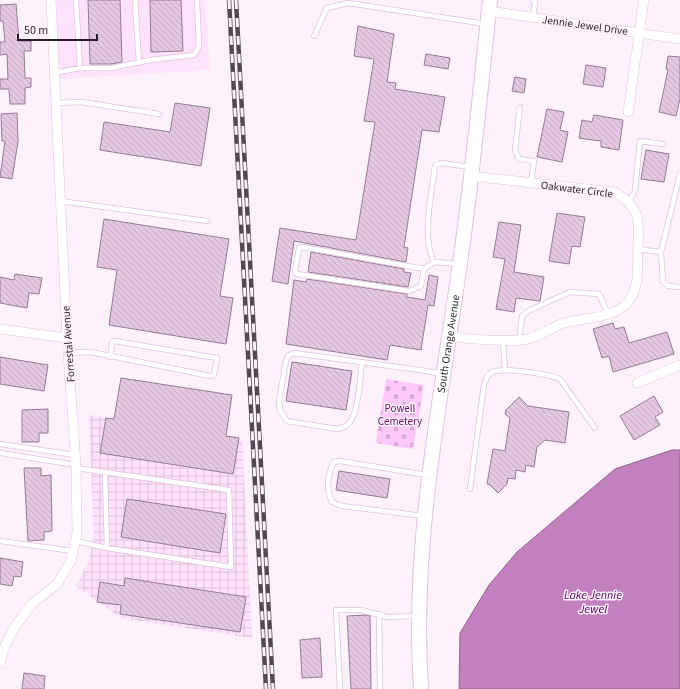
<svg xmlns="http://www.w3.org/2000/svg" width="680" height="689" viewBox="0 0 680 689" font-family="'Source Sans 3',sans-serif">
<defs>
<pattern id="industrial-grid" width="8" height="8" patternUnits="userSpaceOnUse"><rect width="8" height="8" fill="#ffe2fc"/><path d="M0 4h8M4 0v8" fill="none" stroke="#dbc1d8"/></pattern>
<pattern id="cemetery-stones" width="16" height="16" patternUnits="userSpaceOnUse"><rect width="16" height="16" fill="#fec7fa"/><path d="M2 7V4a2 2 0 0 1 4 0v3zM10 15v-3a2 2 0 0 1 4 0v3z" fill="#daaad6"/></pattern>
<pattern id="building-back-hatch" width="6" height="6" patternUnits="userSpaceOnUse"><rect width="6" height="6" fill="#e4c8e2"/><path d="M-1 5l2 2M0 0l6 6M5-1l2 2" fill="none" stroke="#c4abc2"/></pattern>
</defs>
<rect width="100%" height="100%" fill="#fdf1fc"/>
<path fill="#ffe2fc" d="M 56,0 L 205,0 L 210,70 L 60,79 Z"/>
<path fill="url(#industrial-grid)" d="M 89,415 L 242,438 L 252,638 L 121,618 L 76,586 L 88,563 L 94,537 Z"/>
<path fill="url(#cemetery-stones)" d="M 386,379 L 424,385 L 413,449 L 376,443 Z"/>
<path fill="#c281be" stroke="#946391" d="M 672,450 L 680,450 L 680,689 L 459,689 L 460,633 L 489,585 L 517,552 L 615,469 Z"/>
<path fill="url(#building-back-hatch)" stroke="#957b93" d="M 88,0 L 120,0 L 122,62 L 112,64 L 90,64 Z
M 150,0 L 181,0 L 183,51 L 151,52 Z
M 16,4 L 19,41 L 31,41 L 31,51 L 24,51 L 25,78 L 31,78 L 31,87 L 25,88 L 25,104 L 10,104 L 9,89 L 0,89 L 0,79 L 8,79 L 7,54 L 0,55 L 0,42 L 5,42 L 3,21 L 0,21 L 0,5 Z
M 358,26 L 394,34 L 387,82 L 396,83 L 395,89 L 445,97 L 439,132 L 422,130 L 404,247 L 408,248 L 406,262 L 294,241 L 288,284 L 272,281 L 280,228 L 356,240 L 375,122 L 364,121 L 374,59 L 354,56 Z
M 426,54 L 450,58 L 448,69 L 424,65 Z
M 668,56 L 680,57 L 680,99 L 676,116 L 659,112 L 668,70 L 666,69 Z
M 586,65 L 606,68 L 603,87 L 583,84 Z
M 515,77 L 526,79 L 524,93 L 512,91 Z
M 175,103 L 210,108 L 201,166 L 100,150 L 104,122 L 170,132 Z
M 547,109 L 564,112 L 560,130 L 568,132 L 562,162 L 537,157 Z
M 17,113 L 18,142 L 12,179 L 0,177 L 5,141 L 2,141 L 1,114 Z
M 594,115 L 623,120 L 619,150 L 601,147 L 601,141 L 579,138 L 582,120 L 592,122 Z
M 646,150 L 669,154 L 664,182 L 641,179 Z
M 557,213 L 585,217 L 580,247 L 572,246 L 569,264 L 549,261 Z
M 104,219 L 229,239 L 220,296 L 233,298 L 226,344 L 109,325 L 117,270 L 97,267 Z
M 499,222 L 521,225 L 514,272 L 544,277 L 540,301 L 516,298 L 514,312 L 496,309 L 505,259 L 493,257 Z
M 311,252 L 404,269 L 404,272 L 411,273 L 408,287 L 308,272 Z
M 15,274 L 42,278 L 39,294 L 29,293 L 27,308 L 0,303 L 0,277 L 14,280 Z
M 429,275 L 438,277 L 434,306 L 428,305 L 421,350 L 390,345 L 387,360 L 286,344 L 294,280 L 306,282 L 307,279 L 407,294 L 407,297 L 425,300 Z
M 613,323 L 615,329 L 624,327 L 629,343 L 667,332 L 674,354 L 613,372 L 609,356 L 602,358 L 593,329 Z
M 0,357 L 48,365 L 44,391 L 0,384 Z
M 292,362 L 352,371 L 346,410 L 286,401 Z
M 121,378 L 232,395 L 226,436 L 239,438 L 233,474 L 100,453 L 106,418 L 114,419 Z
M 654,396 L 663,412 L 655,417 L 660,425 L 634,440 L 620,416 Z
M 519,397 L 528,406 L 569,412 L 565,443 L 545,440 L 537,447 L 534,467 L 526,465 L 525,472 L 516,470 L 515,479 L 508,478 L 507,484 L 498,493 L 490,485 L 487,484 L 493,449 L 505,451 L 510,418 L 505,414 L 506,410 Z
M 48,409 L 48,433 L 39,433 L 39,442 L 22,442 L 22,410 Z
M 24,468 L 41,468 L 41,476 L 51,475 L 52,531 L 44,532 L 44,540 L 28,541 Z
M 339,471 L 390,479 L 387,498 L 336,490 Z
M 127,499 L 226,514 L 220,553 L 121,537 Z
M 0,558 L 23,562 L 21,577 L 14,576 L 12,586 L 0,584 Z
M 125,578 L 246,597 L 240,632 L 120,614 L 121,605 L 97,602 L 100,582 L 124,586 Z
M 366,615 L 370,616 L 371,689 L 351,689 L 347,616 Z
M 320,638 L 322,677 L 302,678 L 300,640 Z
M 24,673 L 45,676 L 44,689 L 22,689 Z"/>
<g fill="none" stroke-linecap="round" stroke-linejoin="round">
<defs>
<path id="service" d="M 76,0 L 80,68
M 135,0 L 139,63
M 533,0 L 535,2 L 533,18
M 314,36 L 327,8 L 348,3 L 486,24
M 54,73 L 80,68 L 112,68 L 150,60 L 194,55 L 199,46 L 197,0
M 56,103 L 82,102 L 159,114
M 520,107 L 515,150 L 519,159 L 534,161 L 531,183
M 60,201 L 207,221
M 629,202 L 635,191 L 640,141 L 663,144
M 638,249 L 661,252 L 680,174
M 661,252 L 663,282 L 668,286 L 680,287
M 434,262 C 421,235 432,195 435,165 L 441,163 L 470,167
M 424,269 L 421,286 L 409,291 L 297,274 L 295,271 L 299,248 L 303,247 L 424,269 L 434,262 L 458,264
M 519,340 L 522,316 L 528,311 L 570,292 L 599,294 L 608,314
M 503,342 L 505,369
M 68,353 L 91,352 L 210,376 L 214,375 L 217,358 L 114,341 L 112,343 L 110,357
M 362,362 C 360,378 359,409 350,422 C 347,427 342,428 337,429 L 287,421 L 280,410 L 279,401 L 286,361 L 288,356 L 294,353 L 427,371 L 442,374
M 0,444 L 75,455
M 0,453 L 76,465
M 105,472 L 107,548
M 470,489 L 484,385 C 486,379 487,375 492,372 C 503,367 549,374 560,379 L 595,428
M 424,516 L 342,506 L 332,502 C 326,490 327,474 334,462 L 340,461 L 427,475
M 0,541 L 73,551
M 75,541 L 107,548 L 231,567 L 229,490 L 76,468
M 379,614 L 380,689
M 340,689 L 336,610 L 361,610 L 387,617 L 417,616"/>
<path id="minor" d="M 489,11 L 680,39
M 628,112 L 644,0
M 0,329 L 67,338
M 449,337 C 474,339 498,342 522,340 C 537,339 548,329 561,324 C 583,316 617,321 631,298 C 640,284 637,261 638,244 C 640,218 638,205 614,192 L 471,176
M 637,383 L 680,365
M 0,664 L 5,646 L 14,628 L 32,604 L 57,584 L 71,561 L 77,533 L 76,465 L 67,338 L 51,0"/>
<g id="primary">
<path id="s1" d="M 421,689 C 411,542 441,401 461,256 C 473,171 481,85 490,0"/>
</g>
</defs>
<use href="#service" stroke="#e0c3dd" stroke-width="6"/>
<use href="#minor" stroke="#e0c3dd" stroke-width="10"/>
<use href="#primary" stroke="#e0c3dd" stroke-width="16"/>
<use href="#service" stroke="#fff" stroke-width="4.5"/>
<use href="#minor" stroke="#fff" stroke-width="9"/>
<use href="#primary" stroke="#fff" stroke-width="14"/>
<defs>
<path id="rail" d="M 229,0 L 266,689
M 236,0 L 273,689"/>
</defs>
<use href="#rail" stroke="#534852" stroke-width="4.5"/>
<use href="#rail" stroke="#fdf1fc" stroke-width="3" stroke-dasharray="9" stroke-linecap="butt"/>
</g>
<g text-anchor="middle" stroke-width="3" stroke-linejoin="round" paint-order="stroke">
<g font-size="11" fill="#291e28" stroke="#fdf1fc">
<text transform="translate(585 25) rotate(8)" y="4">Jennie Jewel Drive</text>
<text transform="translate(577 189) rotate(7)" y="4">Oakwater Circle</text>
<text transform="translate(68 344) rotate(-94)" y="4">Forrestal Avenue</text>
<text dy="4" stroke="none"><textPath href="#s1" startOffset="347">South Orange Avenue</textPath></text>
</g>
<g font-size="11" fill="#651763" stroke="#fdf1fc">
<text x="400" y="412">Powell<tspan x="400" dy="13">Cemetery</tspan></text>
</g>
<g font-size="12" font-style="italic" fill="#590658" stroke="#fdf1fc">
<text x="593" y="599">Lake Jennie<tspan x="593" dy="14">Jewel</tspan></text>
</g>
</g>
<path d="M18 34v6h79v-6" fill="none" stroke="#291e28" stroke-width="2"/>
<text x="24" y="34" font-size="12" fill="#291e28" stroke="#fdf1fc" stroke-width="3" paint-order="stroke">50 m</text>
</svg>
